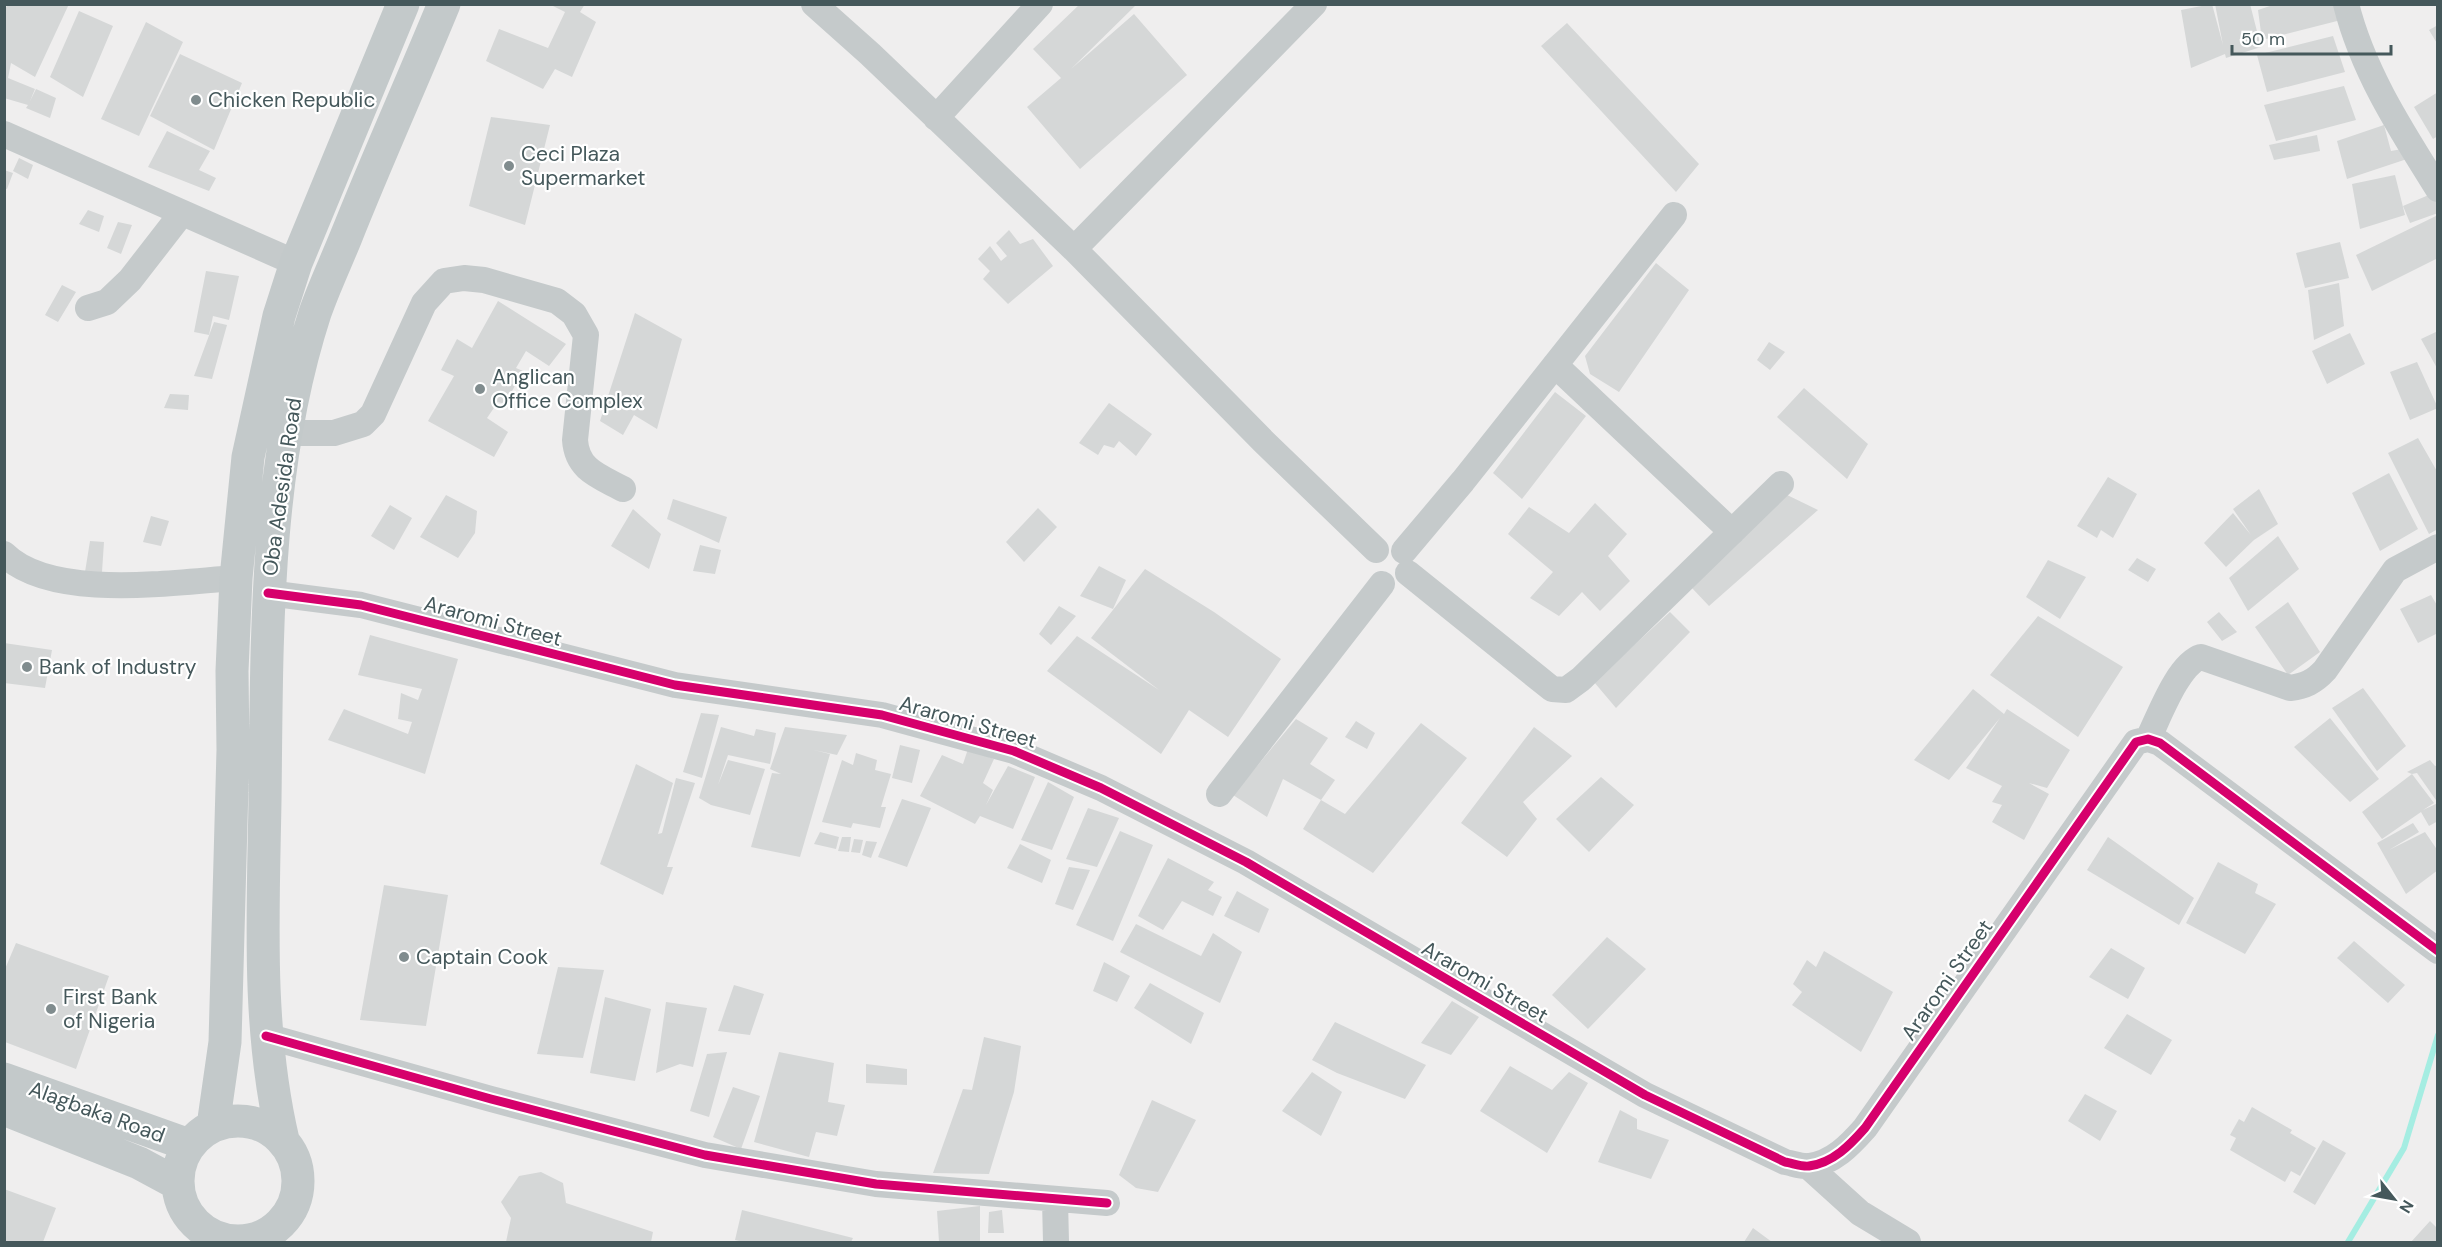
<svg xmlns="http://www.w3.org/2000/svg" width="2442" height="1247" viewBox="0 0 2442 1247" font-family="'DM Sans',sans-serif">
<rect width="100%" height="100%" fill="#efeeee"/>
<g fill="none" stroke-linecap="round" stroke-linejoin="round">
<path stroke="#a5ede2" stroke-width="6" d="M 2348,1242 L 2404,1148 L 2438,1035"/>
</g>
<path fill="#d5d7d7" d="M 8,4 L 69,4 L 35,77 L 11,63 L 8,78 L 35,89 L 30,101 L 36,89 L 56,98 L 50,118 L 26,108 L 28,105 L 4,98 L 4,11 Z
M 549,4 L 585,4 L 580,12 L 596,22 L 572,77 L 555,69 L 543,89 L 486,61 L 499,29 L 548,48 L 565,12 Z
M 1080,4 L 1137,4 L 1071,69 L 1134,14 L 1187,75 L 1080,169 L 1027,107 L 1061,78 L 1033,49 Z
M 2212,4 L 2223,45 L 2215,4 L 2250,4 L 2261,47 L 2226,58 L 2225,54 L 2191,68 L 2181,10 Z
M 2276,4 L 2341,4 L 2345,19 L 2262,40 L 2258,10 Z
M 79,11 L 113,26 L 83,97 L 50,77 Z
M 146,22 L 183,42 L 139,136 L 101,119 Z
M 1567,23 L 1699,164 L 1676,192 L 1541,46 Z
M 2438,25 L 2438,45 L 2429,30 Z
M 2333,36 L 2345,72 L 2267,92 L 2257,55 Z
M 180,54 L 242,83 L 214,150 L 150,116 Z
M 2344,86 L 2356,120 L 2276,141 L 2264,105 Z
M 2438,92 L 2438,136 L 2433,139 L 2414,107 Z
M 491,117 L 550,125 L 525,225 L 469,206 Z
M 2384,125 L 2391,151 L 2402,149 L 2407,159 L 2347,179 L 2337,141 Z
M 167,131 L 210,151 L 199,170 L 216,178 L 209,191 L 148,167 Z
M 2317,135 L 2320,151 L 2274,160 L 2269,145 Z
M 19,158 L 33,165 L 28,179 L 13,171 Z
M 4,170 L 13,173 L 7,189 L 4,188 Z
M 2395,175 L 2405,215 L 2360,229 L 2352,184 Z
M 2431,194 L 2438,205 L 2438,213 L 2410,223 L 2403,206 Z
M 88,210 L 104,216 L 99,232 L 79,224 Z
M 2436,216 L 2438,258 L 2372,291 L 2356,255 Z
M 118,222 L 132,225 L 121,254 L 107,248 Z
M 1009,230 L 1020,244 L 1033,239 L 1053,266 L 1008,304 L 983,279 L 990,271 L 978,259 L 990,246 L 1001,261 L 1007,256 L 996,243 Z
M 2340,242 L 2349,278 L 2305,288 L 2296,253 Z
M 1656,263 L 1689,290 L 1619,392 L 1590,374 L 1585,356 Z
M 206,271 L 239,276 L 229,320 L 213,316 L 209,335 L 194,332 Z
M 2339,283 L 2344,326 L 2314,340 L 2308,290 Z
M 62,285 L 76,292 L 58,322 L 45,315 Z
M 498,301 L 566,344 L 549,366 L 526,351 L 516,368 L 523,371 L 505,404 L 498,402 L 487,418 L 508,432 L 494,457 L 428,421 L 454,376 L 441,370 L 457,339 L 472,348 Z
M 635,313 L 682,339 L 657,429 L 634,415 L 623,435 L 600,421 Z
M 214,322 L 227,325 L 212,379 L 194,376 Z
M 2438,331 L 2438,370 L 2421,339 Z
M 2350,333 L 2365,364 L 2327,384 L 2312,351 Z
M 1769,342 L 1785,352 L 1770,370 L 1757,360 Z
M 2417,362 L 2438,408 L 2410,420 L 2390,372 Z
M 1804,388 L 1868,444 L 1847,479 L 1777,417 Z
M 1555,392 L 1586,416 L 1522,499 L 1493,473 Z
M 170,394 L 189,395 L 188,410 L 164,408 Z
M 1109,403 L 1152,434 L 1136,456 L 1119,441 L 1114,448 L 1104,445 L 1098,455 L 1079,443 Z
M 2418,438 L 2438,473 L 2438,529 L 2429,534 L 2388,453 Z
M 2389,473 L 2418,529 L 2380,551 L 2352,493 Z
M 2108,477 L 2137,494 L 2113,538 L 2101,530 L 2097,538 L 2077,526 Z
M 2259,489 L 2278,524 L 2254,540 L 2226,567 L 2204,543 L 2233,513 L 2251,535 L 2233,509 Z
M 1783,493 L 1818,510 L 1709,606 L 1692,588 Z
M 446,495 L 477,511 L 475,533 L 458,558 L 420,537 Z
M 673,499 L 727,517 L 719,543 L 667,519 Z
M 1595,503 L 1627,534 L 1608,556 L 1630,581 L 1600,611 L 1582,592 L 1559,616 L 1530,598 L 1553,572 L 1508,534 L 1529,507 L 1569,533 Z
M 390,505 L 412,518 L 394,550 L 371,536 Z
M 1038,508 L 1057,527 L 1024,562 L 1006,542 Z
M 633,509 L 661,534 L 649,569 L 611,546 Z
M 151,516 L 169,521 L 161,546 L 143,542 Z
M 2278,536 L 2299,569 L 2248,611 L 2229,578 Z
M 90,541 L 104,542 L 102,572 L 85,572 Z
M 700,545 L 721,550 L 715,574 L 693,571 Z
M 2137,558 L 2156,569 L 2148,582 L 2128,570 Z
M 2048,560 L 2086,577 L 2060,619 L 2026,597 Z
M 1099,566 L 1126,580 L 1113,609 L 1080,596 Z
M 1145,569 L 1214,612 L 1281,659 L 1228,737 L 1189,710 L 1161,754 L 1047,671 L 1077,636 L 1159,690 L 1091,638 Z
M 2431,595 L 2438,607 L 2438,633 L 2418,643 L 2400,609 Z
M 2288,602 L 2320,652 L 2288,675 L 2255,627 Z
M 1059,606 L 1076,616 L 1051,645 L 1039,634 Z
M 1670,612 L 1690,632 L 1616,708 L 1594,682 Z
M 2219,612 L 2237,632 L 2222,641 L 2207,622 Z
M 2038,616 L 2123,667 L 2078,737 L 1990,675 Z
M 370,635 L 458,659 L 425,774 L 328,740 L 344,709 L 408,734 L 412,722 L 398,719 L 401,693 L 418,700 L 422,689 L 358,675 Z
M 4,643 L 52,650 L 45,688 L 4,683 Z
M 2363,688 L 2406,746 L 2377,771 L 2332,708 Z
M 1973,689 L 2004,714 L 2007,709 L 2070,750 L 2047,788 L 2029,783 L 2049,794 L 2024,840 L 1992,822 L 2002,805 L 1992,802 L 2002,786 L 1966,768 L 2000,718 L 1949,780 L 1914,760 Z
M 701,713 L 719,715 L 702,778 L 683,772 Z
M 2330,718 L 2379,779 L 2350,802 L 2294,747 Z
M 1296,719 L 1328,738 L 1310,764 L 1335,780 L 1321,800 L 1283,779 L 1267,817 L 1233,795 Z
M 1356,721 L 1375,733 L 1367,749 L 1345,737 Z
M 1421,723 L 1467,758 L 1373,873 L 1303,829 L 1321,800 L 1345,814 Z
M 721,727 L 754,736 L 756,729 L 776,733 L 770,764 L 728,755 L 718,785 L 728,760 L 765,769 L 750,815 L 711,805 L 699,798 Z
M 785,727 L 847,735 L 837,755 L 814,750 L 830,754 L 800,857 L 751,847 L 772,773 L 781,774 L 770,769 Z
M 1534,727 L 1572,756 L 1523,802 L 1537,819 L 1507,857 L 1461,823 Z
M 900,745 L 920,750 L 912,783 L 892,778 Z
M 968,749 L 994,759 L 983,783 L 993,790 L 986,805 L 1008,766 L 1035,777 L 1013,829 L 980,816 L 975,824 L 920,796 L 942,755 L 963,764 Z
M 856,753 L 877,760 L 875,770 L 891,774 L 881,807 L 886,807 L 880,828 L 853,823 L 851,828 L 822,822 L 842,760 L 853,765 Z
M 2430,760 L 2435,766 L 2438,765 L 2438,803 L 2417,773 L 2412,774 L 2407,772 Z
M 636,764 L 673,783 L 658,834 L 662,833 L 676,778 L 695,783 L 667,867 L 673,867 L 663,895 L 600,864 Z
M 2412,774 L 2434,803 L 2423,810 L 2438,803 L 2438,821 L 2429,826 L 2421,812 L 2382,839 L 2362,812 Z
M 1601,777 L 1634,805 L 1589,852 L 1556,819 Z
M 1048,782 L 1074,797 L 1052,850 L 1021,840 Z
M 902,799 L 931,808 L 907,867 L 878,857 Z
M 1088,808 L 1119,818 L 1097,867 L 1066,859 Z
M 2413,823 L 2419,832 L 2389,850 L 2425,832 L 2438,851 L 2438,870 L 2406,894 L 2377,843 Z
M 1120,831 L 1153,845 L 1113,941 L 1076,925 Z
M 820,832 L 839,837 L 836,849 L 814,844 Z
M 842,837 L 851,837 L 849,852 L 838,851 Z
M 2108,837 L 2194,898 L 2179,925 L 2087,870 Z
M 854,839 L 863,840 L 860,853 L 851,852 Z
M 866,841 L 877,842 L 871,858 L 862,855 Z
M 1020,844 L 1051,860 L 1042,883 L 1007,868 Z
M 1168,858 L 1214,882 L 1208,890 L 1222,897 L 1213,916 L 1182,901 L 1163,930 L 1138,916 Z
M 2218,862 L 2258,884 L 2255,893 L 2276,904 L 2245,954 L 2186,923 Z
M 1069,867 L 1090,870 L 1073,910 L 1055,904 Z
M 384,885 L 448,895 L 426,1026 L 360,1020 Z
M 1237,891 L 1269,909 L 1259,933 L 1224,916 Z
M 1136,924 L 1201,956 L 1213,933 L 1242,952 L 1220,1003 L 1120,952 Z
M 1607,937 L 1646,969 L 1588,1029 L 1552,995 Z
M 2354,941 L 2405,985 L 2388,1003 L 2337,958 Z
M 16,943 L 109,976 L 76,1069 L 5,1042 L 5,969 Z
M 2111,948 L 2145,968 L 2128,999 L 2089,977 Z
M 1824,951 L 1893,992 L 1861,1052 L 1792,1005 L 1802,992 L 1793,984 L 1807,960 L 1816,967 Z
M 1104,962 L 1130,976 L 1117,1002 L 1093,991 Z
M 558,967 L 604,970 L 583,1058 L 537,1054 Z
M 1150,983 L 1204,1013 L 1191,1044 L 1134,1008 Z
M 734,985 L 764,994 L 750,1035 L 718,1031 Z
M 605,997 L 651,1009 L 635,1081 L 590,1073 Z
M 1452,1001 L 1479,1017 L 1451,1055 L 1421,1043 Z
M 666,1002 L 707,1008 L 693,1067 L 680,1064 L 656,1073 Z
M 2127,1014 L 2172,1040 L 2151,1075 L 2104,1048 Z
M 1335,1022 L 1426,1065 L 1405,1099 L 1337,1073 L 1312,1060 Z
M 984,1037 L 1021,1046 L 1014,1092 L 989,1174 L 933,1173 L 963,1089 L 972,1090 Z
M 727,1052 L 709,1117 L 690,1111 L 707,1054 Z
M 779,1052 L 834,1063 L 828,1102 L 845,1105 L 837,1136 L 816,1132 L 809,1157 L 754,1142 Z
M 866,1064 L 907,1069 L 907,1085 L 866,1083 Z
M 1510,1066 L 1552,1090 L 1569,1072 L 1588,1083 L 1547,1153 L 1480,1111 Z
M 1312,1072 L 1342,1092 L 1321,1136 L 1282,1111 Z
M 733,1087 L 760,1096 L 741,1149 L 713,1137 Z
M 2085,1094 L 2117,1111 L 2100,1141 L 2068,1121 Z
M 1152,1100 L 1196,1120 L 1158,1192 L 1136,1188 L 1119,1175 Z
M 2252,1107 L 2292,1130 L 2290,1133 L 2316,1148 L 2300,1176 L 2291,1171 L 2285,1182 L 2230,1150 L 2236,1138 L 2230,1135 L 2239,1119 L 2244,1122 Z
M 1620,1110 L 1637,1119 L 1637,1129 L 1669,1140 L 1651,1179 L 1598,1162 Z
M 2323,1140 L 2346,1153 L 2315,1205 L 2293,1192 Z
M 541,1172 L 563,1183 L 566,1203 L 653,1232 L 651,1242 L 506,1242 L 511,1218 L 501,1202 L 519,1176 Z
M 4,1189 L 56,1208 L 43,1242 L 4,1242 Z
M 980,1206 L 980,1242 L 939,1242 L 937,1211 Z
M 742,1210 L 853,1238 L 851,1242 L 744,1242 L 735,1240 Z
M 1002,1210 L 1004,1233 L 988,1233 L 989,1212 Z
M 2430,1221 L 2438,1229 L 2438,1242 L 2411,1242 Z
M 1753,1228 L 1772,1242 L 1744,1242 Z"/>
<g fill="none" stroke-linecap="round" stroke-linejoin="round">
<path stroke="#c5cacb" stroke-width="26" d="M 814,4 L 870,54 L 1074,249 L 1263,441 L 1376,550
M 2346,4 C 2363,72 2401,130 2438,189
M 936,118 L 1040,4
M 4,134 L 296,263
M 1074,249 L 1314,4
M 88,308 L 107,302 L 130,280 L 182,213
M 1555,365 L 1732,532
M 287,433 L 334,433 L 363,424 L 373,414 L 424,303 L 444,281 L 464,278 L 484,280 L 557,301 L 574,314 L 586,335 L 575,440 C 577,470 599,476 623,489
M 1404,551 L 1463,481 L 1674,215
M 4,554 C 51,601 174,582 236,578
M 1408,573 L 1552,689 L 1566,690 L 1581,679 L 1781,484
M 268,593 L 361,605 L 675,685 L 882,715 L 1014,751 L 1101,788 L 1246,862 L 1645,1095 L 1785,1162 C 1792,1163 1802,1167 1809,1166 C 1833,1163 1850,1145 1865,1128 L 2136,742 L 2148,739 L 2160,743 L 2438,951
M 2148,739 C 2159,717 2178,664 2201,657 L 2290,688 C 2305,686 2314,682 2325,670 L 2395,570 L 2438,547
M 1219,794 L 1382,584
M 266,1036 L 491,1099 L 705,1155 L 876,1184 L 1107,1203
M 1808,1166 L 1860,1213 L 1908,1242
M 1055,1200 L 1056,1242"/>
<path stroke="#c3c9ca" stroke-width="33" d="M 4,1079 L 189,1145
M 4,1109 L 139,1163 L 178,1184
M178 1181a60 60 0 1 1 120 0a60 60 0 1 1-120 0Z
M 213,1126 L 225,1042 L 233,750 L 232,671 L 236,578 L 248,457 L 279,316 L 296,263 L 403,4
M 283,1140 C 257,1029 263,915 265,801 C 267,639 264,470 315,313 C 324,287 336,262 346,237 C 377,159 412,82 444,4"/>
<defs>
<path id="cycleway" d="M 268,593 L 361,605 L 675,685 L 882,715 L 1014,751 L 1101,788 L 1246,862 L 1645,1095 L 1785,1162 C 1792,1163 1802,1167 1809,1166 C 1833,1163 1850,1145 1865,1128 L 2136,742 L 2148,739 L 2160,743 L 2438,951
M 266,1036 L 491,1099 L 705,1155 L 876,1184 L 1107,1203"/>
</defs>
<use href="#cycleway" stroke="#fff" stroke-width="13"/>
<use href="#cycleway" stroke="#d6006c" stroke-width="9"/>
</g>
<g fill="#808c8e" stroke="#fff" stroke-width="2">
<circle cx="196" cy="100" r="6"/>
<circle cx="509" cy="166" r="6"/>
<circle cx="480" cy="389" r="6"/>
<circle cx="27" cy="667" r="6"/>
<circle cx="404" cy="957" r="6"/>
<circle cx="51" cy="1009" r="6"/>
</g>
<g text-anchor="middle" stroke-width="4.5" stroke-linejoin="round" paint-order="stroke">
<g font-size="21" fill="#45585b" stroke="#fff" text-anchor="start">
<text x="208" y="107">Chicken Republic</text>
<text x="521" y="161">Ceci Plaza<tspan x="521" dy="24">Supermarket</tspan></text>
<text x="492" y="384">Anglican<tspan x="492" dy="24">Office Complex</tspan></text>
<text x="39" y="674">Bank of Industry</text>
<text x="416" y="964">Captain Cook</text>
<text x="63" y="1004">First Bank<tspan x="63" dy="24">of Nigeria</tspan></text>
</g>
<g font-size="21" fill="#45585b" stroke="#fff">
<text transform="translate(282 487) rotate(-82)" y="7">Oba Adesida Road</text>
<text transform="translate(493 621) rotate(15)" y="7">Araromi Street</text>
<text transform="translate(968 722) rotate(16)" y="7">Araromi Street</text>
<text transform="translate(1947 980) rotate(-55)" y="7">Araromi Street</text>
<text transform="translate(1485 982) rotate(30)" y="7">Araromi Street</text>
<text transform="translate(97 1112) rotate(20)" y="7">Alagbaka Road</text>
</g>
</g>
<rect width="2442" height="1247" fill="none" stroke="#45585b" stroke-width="12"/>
<g transform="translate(2394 1199) rotate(121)" stroke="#ffffff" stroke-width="4.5" paint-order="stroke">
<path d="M0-4.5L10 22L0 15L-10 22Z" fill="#45585b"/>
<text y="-9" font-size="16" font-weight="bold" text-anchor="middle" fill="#45585b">N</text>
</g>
<path d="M2232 45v9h159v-9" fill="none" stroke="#45585b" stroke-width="3"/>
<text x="2241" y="45" font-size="18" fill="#45585b" stroke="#ffffff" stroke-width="4.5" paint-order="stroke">50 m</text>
</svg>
